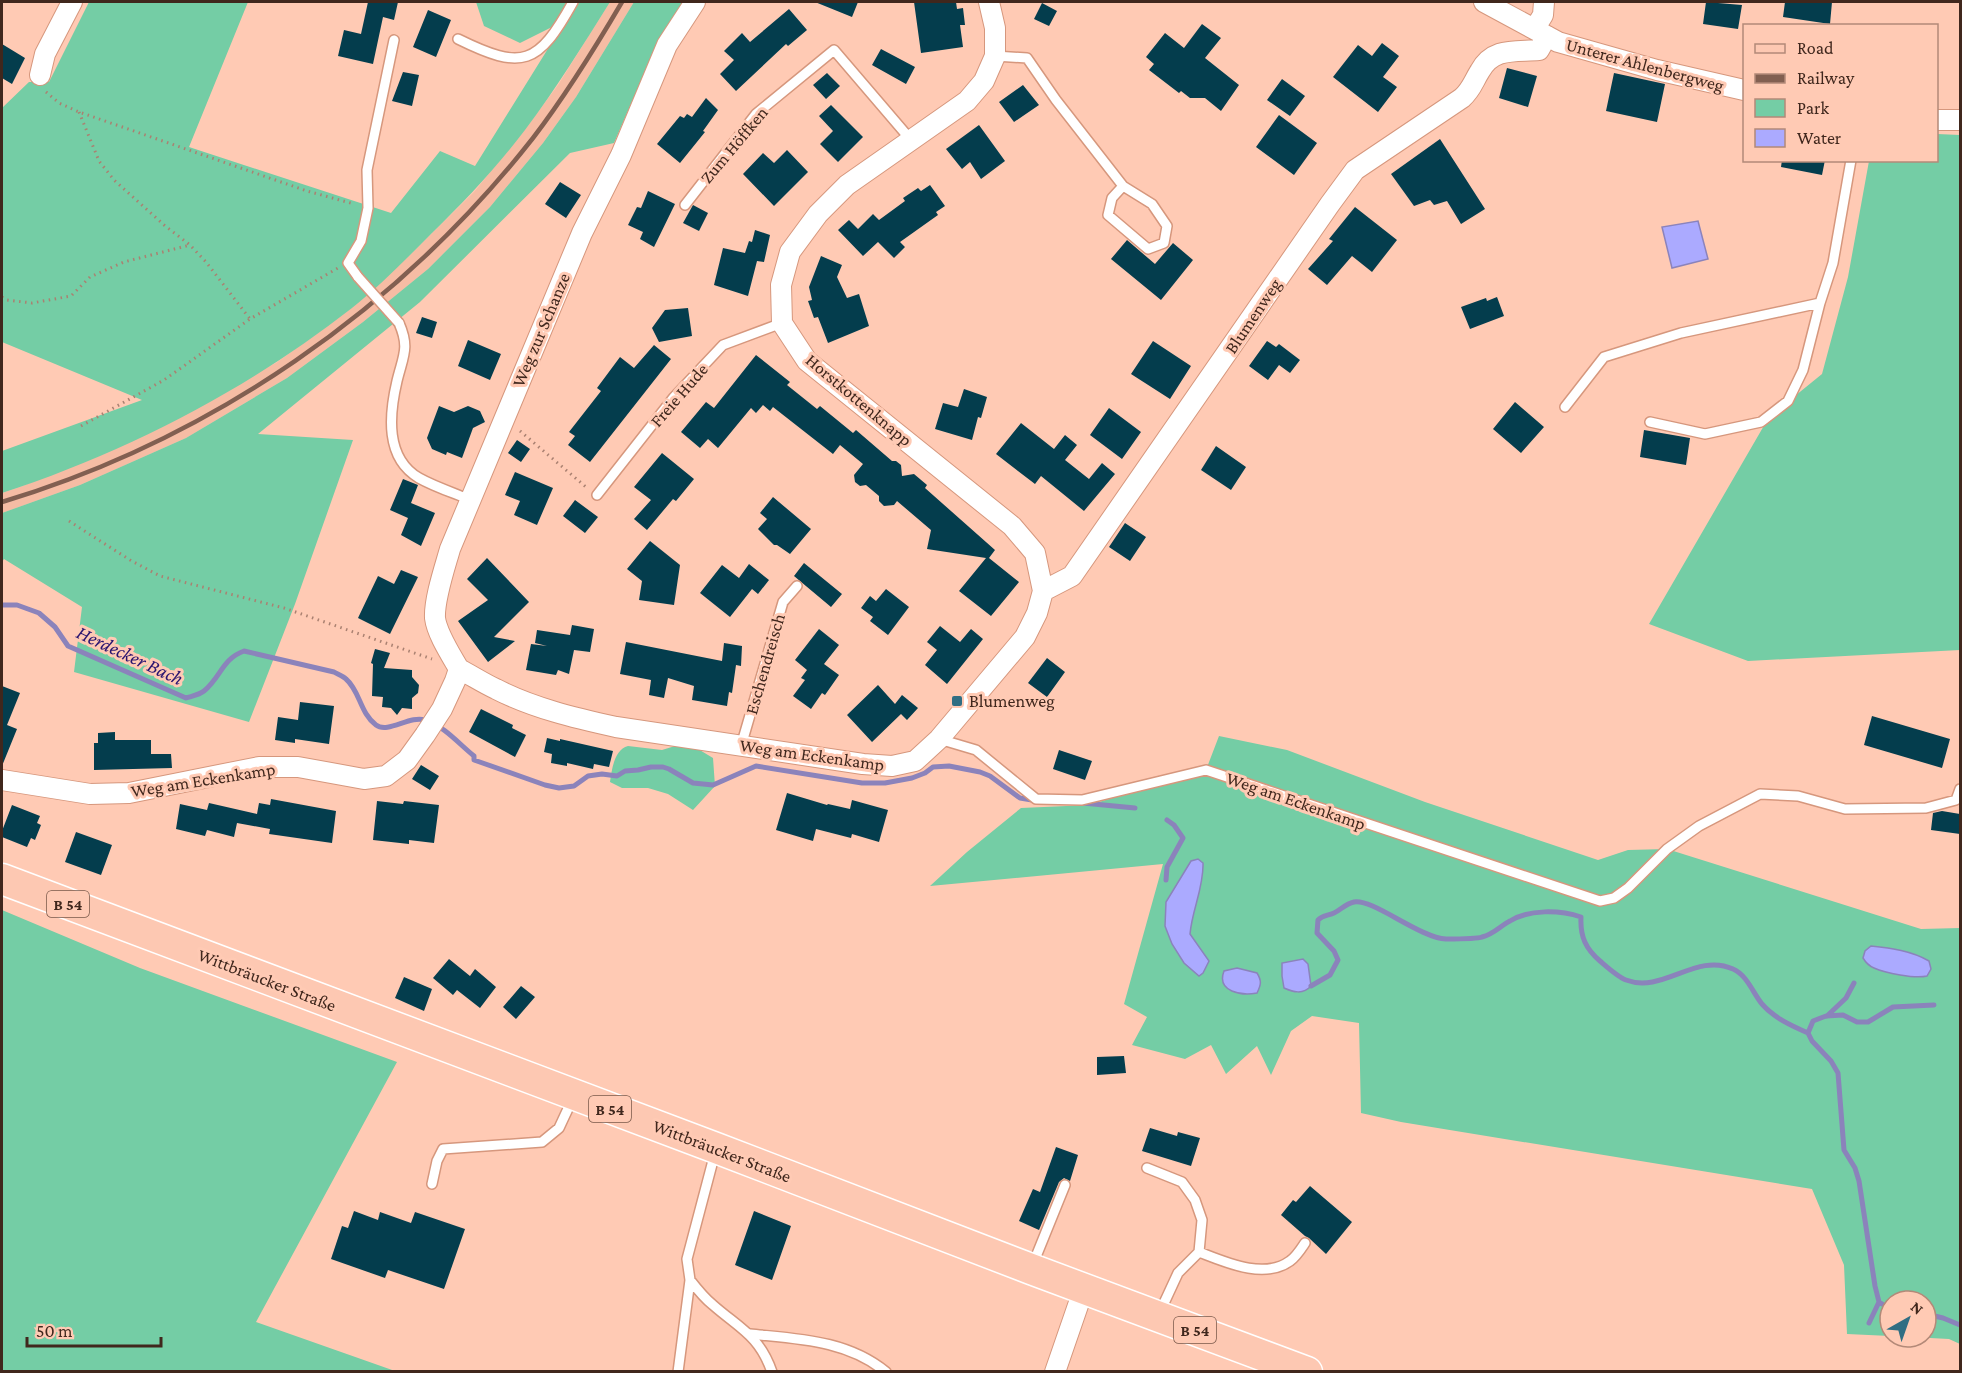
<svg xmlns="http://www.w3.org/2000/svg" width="1962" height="1373" viewBox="0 0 1962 1373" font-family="'Crimson Pro',serif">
<rect width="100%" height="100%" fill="#ffcab4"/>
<path fill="#f6bca4" d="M 610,2 L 634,2 L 576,97 L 543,143 L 490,207 L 428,269 L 363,322 L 287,378 L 186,438 L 80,485 L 2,513 L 2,493 L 23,486 L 276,363 L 353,307 L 412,253 L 474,192 L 524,131 L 558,85 Z"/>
<path fill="#74cda5" d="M 89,2 L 248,2 L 189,147 L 391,213 L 440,151 L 475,166 L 577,2 L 610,2 C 583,45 556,89 525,130 C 497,167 465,201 431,234 C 406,259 380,286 352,308 C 247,390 127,452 2,493 L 2,451 L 142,400 L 2,342 L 2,108 L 29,82 L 49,82 Z
M 476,2 L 567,2 L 554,26 L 520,43 L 484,26 Z
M 634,2 L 683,2 L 654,51 L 614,143 L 570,153 L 420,302 L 258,434 L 353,440 L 295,604 L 249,722 L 74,672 L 82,607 L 4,559 L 2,562 L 2,513 L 80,485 L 186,438 L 287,378 L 363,322 L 428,269 L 490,207 L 543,143 L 576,97 Z
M 1937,134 L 1960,135 L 1960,650 L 1748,661 L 1649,624 L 1769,417 L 1822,374 L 1848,277 L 1869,161 L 1936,160 Z
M 1219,736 L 1287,750 L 1425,802 L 1598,860 L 1628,850 L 1667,849 L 1921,929 L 1960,928 L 1960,1344 L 1949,1339 L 1911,1337 L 1926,1337 L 1926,1301 L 1890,1301 L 1890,1336 L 1847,1334 L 1844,1265 L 1812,1189 L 1401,1122 L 1361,1113 L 1359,1023 L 1312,1016 L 1291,1031 L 1271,1075 L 1257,1046 L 1226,1074 L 1211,1045 L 1185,1059 L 1132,1045 L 1147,1017 L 1124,1004 L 1163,864 L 930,886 L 967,852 L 1021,808 L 1089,805 L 1206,770 Z
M 628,746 L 662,750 L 675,746 L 698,749 L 713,758 L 715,786 L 693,810 L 668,794 L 648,788 L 622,788 L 610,782 C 612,769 614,750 628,746 Z
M 2,910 L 140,968 L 397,1062 L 256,1322 L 395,1371 L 2,1371 Z"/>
<path fill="#abaaff" stroke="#8b83bb" stroke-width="1.5" d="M 1698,221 L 1708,259 L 1672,268 L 1662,227 Z
M 1198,859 L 1203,863 C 1204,887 1192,910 1190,934 L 1209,961 L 1203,973 L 1199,976 L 1184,963 L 1172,944 L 1165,926 L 1166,902 L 1191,861 Z
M 1871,946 C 1891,948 1912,951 1929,961 L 1931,969 L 1927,976 C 1915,979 1885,973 1874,968 C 1869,966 1866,963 1863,958 L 1865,951 Z
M 1303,959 L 1308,964 L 1311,986 C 1303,995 1293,992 1284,988 L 1282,976 L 1282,963 Z
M 1237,968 L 1257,973 C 1262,981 1261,985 1257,993 C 1242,996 1216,992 1224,971 Z"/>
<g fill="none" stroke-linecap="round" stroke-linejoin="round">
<path stroke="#8b83bb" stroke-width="5" d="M 2,605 L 17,605 L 39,613 L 55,627 L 68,646 L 186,698 C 192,696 199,695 204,691 C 221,677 222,659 244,651 L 334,672 C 337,674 343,676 346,679 C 360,691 360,713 376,725 C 388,734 410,715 425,720 C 444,726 459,744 474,756 L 474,760 L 545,785 L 559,788 L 574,786 L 588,776 L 602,774 L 617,776 L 625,771 L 638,770 L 651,767 L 663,767 L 669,769 L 693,783 L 713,785 L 756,766 L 862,783 L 885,783 L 912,778 L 925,773 L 933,767 L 949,766 L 980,772 L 990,776 L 1020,798 L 1038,801
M 1083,803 L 1135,808
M 1166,880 L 1167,867 L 1183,838 L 1174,825 L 1167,820
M 1311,986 L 1330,975 L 1338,960 L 1334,951 L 1317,933 L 1318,920 C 1323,915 1327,916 1334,913 C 1341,910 1345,904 1354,902 C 1372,898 1420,938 1446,939 C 1453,939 1477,939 1482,937 C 1494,934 1500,926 1510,921 C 1529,909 1560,910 1581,917 C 1580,937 1586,949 1600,961 C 1607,967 1618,977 1626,980 C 1663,994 1696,952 1733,969 C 1747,975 1753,993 1762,1004 C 1774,1018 1792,1026 1808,1033 L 1813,1021 L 1826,1016 L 1843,1015 L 1857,1022 L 1868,1022 L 1893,1007 L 1934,1005
M 1827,1016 L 1846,998 L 1854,983
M 1808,1033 L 1812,1041 L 1831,1061 L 1838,1073 L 1844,1150 L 1855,1168 L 1859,1181 L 1875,1286 L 1879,1302 L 1890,1309
M 1926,1314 L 1943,1318 L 1960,1325
M 1869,1323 L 1879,1302"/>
</g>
<path fill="#043d4d" d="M 368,2 L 398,2 L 394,20 L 383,17 L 373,64 L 338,56 L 344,30 L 361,34 Z
M 815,2 L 858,2 L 852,17 Z
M 914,2 L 956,2 L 957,9 L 963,8 L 965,25 L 960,25 L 963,47 L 921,53 Z
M 1706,2 L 1742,5 L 1738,29 L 1703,24 Z
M 1785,2 L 1832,2 L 1830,24 L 1783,17 Z
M 1042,3 L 1057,11 L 1049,26 L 1034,19 Z
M 789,9 L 807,30 L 788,46 L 786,44 L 736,91 L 720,74 L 734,60 L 724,51 L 742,33 L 750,42 Z
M 428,10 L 451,20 L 436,57 L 413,47 Z
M 1202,24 L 1221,38 L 1205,58 L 1239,85 L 1221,111 L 1205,98 L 1190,98 L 1181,91 L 1179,93 L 1149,70 L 1154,64 L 1146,57 L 1165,33 L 1184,48 Z
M 1382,43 L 1399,56 L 1383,77 L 1397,87 L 1378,112 L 1333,77 L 1358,45 L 1372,56 Z
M 2,44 L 25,58 L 12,84 L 2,78 Z
M 881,49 L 915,67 L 906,84 L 872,65 Z
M 1507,68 L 1537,76 L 1528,107 L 1499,98 Z
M 403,72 L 419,75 L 412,106 L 392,101 Z
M 827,73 L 840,86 L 826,99 L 813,85 Z
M 1614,73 L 1665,84 L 1657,122 L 1606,111 Z
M 1282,79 L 1305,96 L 1290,116 L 1267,100 Z
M 1023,85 L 1039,105 L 1014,122 L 999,102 Z
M 706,98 L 718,110 L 703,131 L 705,132 L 680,163 L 657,144 L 680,116 L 684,118 L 687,114 L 692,117 Z
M 831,105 L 863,137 L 838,162 L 820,144 L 833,131 L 819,116 Z
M 1279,115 L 1317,143 L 1294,175 L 1256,147 Z
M 979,125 L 1005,161 L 981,179 L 970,162 L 962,169 L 946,149 Z
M 1440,139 L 1485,209 L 1461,224 L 1447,201 L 1434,205 L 1430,200 L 1414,206 L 1391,174 Z
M 787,150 L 808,172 L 774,206 L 743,174 L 763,153 L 774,163 Z
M 1782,160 L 1825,160 L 1822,175 L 1781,167 Z
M 560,182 L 581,195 L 566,218 L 545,204 Z
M 930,185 L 945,206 L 936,212 L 938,215 L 900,242 L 905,247 L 894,258 L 878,242 L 863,256 L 838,230 L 849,220 L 858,229 L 873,214 L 879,220 L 905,201 L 903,198 L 918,188 L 921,191 Z
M 648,191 L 675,204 L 654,247 L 640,239 L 643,232 L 628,225 L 637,207 L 641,208 Z
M 693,205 L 708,213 L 699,231 L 683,223 Z
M 1355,207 L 1397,240 L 1372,272 L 1352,256 L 1327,285 L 1308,269 L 1333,241 L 1329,239 Z
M 755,230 L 770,235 L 764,262 L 757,261 L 748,296 L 714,285 L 723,248 L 745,253 L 749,241 L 752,242 Z
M 1127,240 L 1155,264 L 1173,243 L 1193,260 L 1161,300 L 1111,259 Z
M 821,256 L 842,265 L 837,277 L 847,298 L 859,294 L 869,326 L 828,343 L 818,317 L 814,318 L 808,301 L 812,300 L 809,287 Z
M 1497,297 L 1504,316 L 1470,329 L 1461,307 L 1486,298 L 1487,301 Z
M 688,308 L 692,336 L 659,342 L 652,328 L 665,310 Z
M 422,317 L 437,322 L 432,338 L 416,333 Z
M 468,340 L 501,354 L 490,380 L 458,366 Z
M 1153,341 L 1191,366 L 1170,399 L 1131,374 Z
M 1267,341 L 1276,347 L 1279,344 L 1300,360 L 1290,373 L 1279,365 L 1268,380 L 1249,366 Z
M 654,345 L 671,359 L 590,462 L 568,445 L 575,436 L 569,432 L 601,391 L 597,388 L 620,357 L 634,368 Z
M 756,355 L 790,382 L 787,385 L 817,409 L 820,406 L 853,433 L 856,430 L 892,461 L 896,461 L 901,465 L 902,476 L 914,474 L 927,485 L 925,488 L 995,550 L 989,558 L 1019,582 L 991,616 L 959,591 L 986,558 L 927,549 L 931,530 L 897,501 L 894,505 L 884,506 L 879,501 L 879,496 L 866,485 L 860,486 L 855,482 L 854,475 L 863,464 L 840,445 L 833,454 L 773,407 L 770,411 L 763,405 L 756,413 L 751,408 L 718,448 L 708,439 L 700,448 L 681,432 L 706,402 L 714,408 Z
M 964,389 L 987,397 L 981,418 L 978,417 L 972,440 L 935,429 L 943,403 L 958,407 Z
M 1515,402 L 1544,427 L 1521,453 L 1493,429 Z
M 439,406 L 454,412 L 468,406 L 480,411 L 485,422 L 473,428 L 462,458 L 447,452 L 446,455 L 432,449 L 427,438 Z
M 1109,408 L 1141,432 L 1122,459 L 1090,435 Z
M 1021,423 L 1054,449 L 1065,435 L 1077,445 L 1065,460 L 1089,479 L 1102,463 L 1115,474 L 1084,511 L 1041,476 L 1035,484 L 996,454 Z
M 1644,430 L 1690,438 L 1686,465 L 1640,457 Z
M 517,440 L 530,449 L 521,462 L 508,453 Z
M 1216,446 L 1246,467 L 1231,490 L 1201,470 Z
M 662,453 L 694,479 L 676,501 L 673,499 L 647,530 L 634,519 L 651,500 L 634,487 Z
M 515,472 L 553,488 L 537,525 L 514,515 L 520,501 L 505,495 Z
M 403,479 L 418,485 L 411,503 L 435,513 L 421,546 L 401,535 L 408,518 L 390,510 Z
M 773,497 L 811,529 L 790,554 L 777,545 L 774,545 L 758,529 L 767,519 L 760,513 Z
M 575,500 L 598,517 L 585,533 L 563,516 Z
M 1125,523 L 1146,537 L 1130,561 L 1109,547 Z
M 650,541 L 680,565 L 674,605 L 639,600 L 642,581 L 627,569 Z
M 487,558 L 529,602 L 494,637 L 515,641 L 488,662 L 458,621 L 488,600 L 467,579 Z
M 804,563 L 842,594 L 831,607 L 794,576 Z
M 749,564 L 769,580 L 758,594 L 752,589 L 730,617 L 700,593 L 722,565 L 739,578 Z
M 401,570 L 418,577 L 390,634 L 358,618 L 378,576 L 394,584 Z
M 886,589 L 909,607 L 888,635 L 870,621 L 873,617 L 861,608 L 870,596 L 876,601 Z
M 572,625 L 594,629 L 590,652 L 574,650 L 569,674 L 558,670 L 556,675 L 526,670 L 531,644 L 547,646 L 535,643 L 537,630 L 570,635 Z
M 940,626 L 960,642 L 971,629 L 983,639 L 947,684 L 925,665 L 937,650 L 927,642 Z
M 819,629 L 839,645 L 824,664 L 839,675 L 825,695 L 822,693 L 811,709 L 793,696 L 805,680 L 801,678 L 807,670 L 795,660 Z
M 626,642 L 722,661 L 724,643 L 742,646 L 741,666 L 736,665 L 732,693 L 729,692 L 727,706 L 692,700 L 694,686 L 668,678 L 664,698 L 649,695 L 651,680 L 620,674 Z
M 375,649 L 390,653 L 384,668 L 412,670 L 412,677 L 419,685 L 418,693 L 412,698 L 412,709 L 402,708 L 397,715 L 391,708 L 382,707 L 383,697 L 372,696 L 373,664 L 371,663 Z
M 1047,658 L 1065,672 L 1047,697 L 1028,683 Z
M 878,685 L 895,704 L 902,695 L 918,708 L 907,720 L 901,714 L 872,742 L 847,715 Z
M 2,686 L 20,693 L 7,725 L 17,729 L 2,766 Z
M 300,702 L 334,706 L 329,744 L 295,739 L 295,743 L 275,740 L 278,717 L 298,720 Z
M 481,709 L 513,725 L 512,728 L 526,735 L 515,757 L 469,732 Z
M 1872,716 L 1950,739 L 1942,768 L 1864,745 Z
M 115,732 L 115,740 L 151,740 L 151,754 L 171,754 L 172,768 L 94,770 L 94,743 L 98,743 L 98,733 Z
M 547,738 L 560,741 L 560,739 L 613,751 L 609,767 L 594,764 L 593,769 L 567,763 L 567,766 L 551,763 L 552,754 L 544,752 Z
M 1059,750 L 1092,761 L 1085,780 L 1053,769 Z
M 421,765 L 439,776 L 430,790 L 412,779 Z
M 787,793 L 827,805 L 828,804 L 850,809 L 852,800 L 888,810 L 879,842 L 852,834 L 851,838 L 816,829 L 813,841 L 776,830 Z
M 271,799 L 336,811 L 332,843 L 269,834 L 270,829 L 237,823 L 234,837 L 207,830 L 205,836 L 176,829 L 180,804 L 207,810 L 209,803 L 257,814 L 259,803 L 270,805 Z
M 377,801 L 403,804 L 404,801 L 439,805 L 434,843 L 409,840 L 409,844 L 373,840 Z
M 12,805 L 40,816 L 37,823 L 41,825 L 35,840 L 31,838 L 27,847 L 2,837 L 2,831 Z
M 1942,811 L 1960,814 L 1960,834 L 1931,830 L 1933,813 Z
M 76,832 L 112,845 L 101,875 L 65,862 Z
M 449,959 L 470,976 L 475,969 L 496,987 L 480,1008 L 457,990 L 453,995 L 433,978 Z
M 404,977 L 432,989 L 424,1011 L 395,998 Z
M 521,986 L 535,997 L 516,1019 L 503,1007 Z
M 1124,1056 L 1126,1073 L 1097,1075 L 1097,1057 Z
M 1150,1128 L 1177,1136 L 1178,1132 L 1200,1138 L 1191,1166 L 1142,1151 Z
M 1056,1147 L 1078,1155 L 1070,1181 L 1064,1178 L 1059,1182 L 1039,1230 L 1019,1221 L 1033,1189 L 1040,1192 Z
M 1310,1186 L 1352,1222 L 1326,1254 L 1309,1238 L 1305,1236 L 1281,1215 L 1293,1200 L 1296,1202 Z
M 354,1211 L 378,1220 L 380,1212 L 411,1223 L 415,1212 L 465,1229 L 444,1289 L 388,1270 L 385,1278 L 331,1259 L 342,1226 L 348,1228 Z
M 754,1211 L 791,1226 L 772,1280 L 735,1265 Z"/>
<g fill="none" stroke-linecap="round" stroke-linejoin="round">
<defs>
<path id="service" d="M 458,39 C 523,71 538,65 573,2
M 995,56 L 1027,58 L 1056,100 L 1123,186 L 1152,204 L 1167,226 L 1164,243 L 1148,249 L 1108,215 L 1112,198 L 1123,186
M 685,205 L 756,114 L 834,50 L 911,140
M 358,277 L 348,263 L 361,241 L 368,208 L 367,170 L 394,40
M 399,323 C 410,348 403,356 397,381 C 389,415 385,458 419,478 C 435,487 454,493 471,500
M 1565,407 L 1604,357 L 1681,333 L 1820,303
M 1650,422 L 1705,434 L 1761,422 L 1788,401 L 1803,370 L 1820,303 L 1833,263 L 1851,160
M 597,495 L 674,397 L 723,345 L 782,323
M 939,739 L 976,750 L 1036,799 L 1082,800 L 1206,770 L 1600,901 L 1614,898 L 1628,888 L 1667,849 L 1699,826 L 1760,794 L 1798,796 L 1845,809 L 1926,808 L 1956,800 L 1960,789
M 741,746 L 783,602 L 797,586
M 1147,1168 L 1182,1182 L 1195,1200 L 1202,1220 L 1199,1252 L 1178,1273 L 1159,1314
M 432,1184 L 437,1161 L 443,1149 L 542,1142 L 559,1128 L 573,1098
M 1199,1252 C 1225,1262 1264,1280 1290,1261 C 1296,1257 1301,1249 1305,1243
M 1033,1264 L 1065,1185
M 690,1280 C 697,1289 704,1298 713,1305 C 739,1328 759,1335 772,1372
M 750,1334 C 798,1339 847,1340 886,1372
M 678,1372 L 690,1280 L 687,1259 L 715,1153"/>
<path id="minor" d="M 989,2 L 995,28 L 995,56 L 984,81 L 967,101 L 847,185 L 818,214 L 790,252 L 781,285 L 782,323 L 807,361 L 1012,526 L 1035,553 L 1043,591
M 1484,2 L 1558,42 L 1657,70 L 1744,90
M 1535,28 L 1543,15 L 1544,2
M 40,75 L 45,54 L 72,2
M 1936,120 L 1960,120
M 459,669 C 471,675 483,683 496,689 C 533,708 575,718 616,727 L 863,764 L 892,766 L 915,761 L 939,739 L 1025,637 L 1037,613 L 1043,591 L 1072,576 L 1330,204 L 1355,170 L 1462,98 C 1472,89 1473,82 1480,71 C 1493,47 1515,52 1539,50 L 1547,36
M 459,669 C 451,655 437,634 435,618 C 434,599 445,567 450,549 L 582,233 L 621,155 L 667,45 L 695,2
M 2,780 L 90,794 L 129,793 L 259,767 L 298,767 L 364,779 L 386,776 L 407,760 L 425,735 L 442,709 L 455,681 L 459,669
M 1055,1372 L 1084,1288"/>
<path id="primary" d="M 2,879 L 716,1148 L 1031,1269 L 1307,1372"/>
</defs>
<use href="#service" stroke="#d6977d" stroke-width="12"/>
<use href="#minor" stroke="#d6977d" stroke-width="22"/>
<use href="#primary" stroke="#fff" stroke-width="33"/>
<path stroke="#aa8171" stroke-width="3" stroke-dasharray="1.5 4.5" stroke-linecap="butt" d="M 46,92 L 59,103 L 79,112 L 307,191 L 354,204
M 79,112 L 99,161 L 114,180 L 164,225 L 190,245 L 206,262 L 250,319
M 2,297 L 7,300 L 32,303 L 71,296 L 90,277 L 124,262 L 190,245
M 81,426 L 164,380 L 250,319 L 338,268
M 520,431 L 586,487
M 69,521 L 130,560 L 160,576 L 284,608 L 432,659"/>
<use href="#service" stroke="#fff" stroke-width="9"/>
<use href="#minor" stroke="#fff" stroke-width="20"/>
<use href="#primary" stroke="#fdc8b2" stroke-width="30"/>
<path stroke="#825f51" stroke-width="4.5" d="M 2,502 C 211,439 398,310 533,138 C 566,95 595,48 622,2"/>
<defs>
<path id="service-bridge" d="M 358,277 L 399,323"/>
</defs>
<use href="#service-bridge" stroke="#d6977d" stroke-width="12" stroke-linecap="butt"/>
<use href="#service-bridge" stroke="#fff" stroke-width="9"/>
</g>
<rect fill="#306e83" stroke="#ffcab4" stroke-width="2" x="951" y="695" width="12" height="12" rx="3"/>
<g text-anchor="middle" stroke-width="6" stroke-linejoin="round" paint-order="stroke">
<g fill="#ffcab4" stroke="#79584a" stroke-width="1.5">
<rect x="47" y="891" width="42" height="26" rx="4.5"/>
<rect x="589" y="1096" width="42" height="26" rx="4.5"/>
<rect x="1174" y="1317" width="42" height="26" rx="4.5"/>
</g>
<g font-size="16" font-weight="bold" fill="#40271d">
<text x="68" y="910">B 54</text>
<text x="610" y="1115">B 54</text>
<text x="1195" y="1336">B 54</text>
</g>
<g font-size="18" fill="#40271d" stroke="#ffcab4">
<text transform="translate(1645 65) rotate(15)" y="6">Unterer Ahlenbergweg</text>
<text transform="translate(734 145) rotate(-50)" y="6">Zum Höffken</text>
<text transform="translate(1253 316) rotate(-56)" y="6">Blumenweg</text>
<text transform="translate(541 330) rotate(-67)" y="6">Weg zur Schanze</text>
<text transform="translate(679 395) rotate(-49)" y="6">Freie Hude</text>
<text transform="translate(859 400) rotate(40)" y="6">Horstkottenknapp</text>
<text transform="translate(765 664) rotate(-74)" y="6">Eschendreisch</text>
<text transform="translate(812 755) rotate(8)" y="6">Weg am Eckenkamp</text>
<text transform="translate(203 780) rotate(-9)" y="6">Weg am Eckenkamp</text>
<text transform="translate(1296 801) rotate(19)" y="6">Weg am Eckenkamp</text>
<text transform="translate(267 980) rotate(21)" y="6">Wittbräucker Straße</text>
<text transform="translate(722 1151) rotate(21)" y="6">Wittbräucker Straße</text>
</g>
<g font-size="18" fill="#40271d" stroke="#ffcab4" text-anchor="start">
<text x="969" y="707">Blumenweg</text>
</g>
<g font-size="20" font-style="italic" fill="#29146f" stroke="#ffcab4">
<text transform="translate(130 655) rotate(25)" y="7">Herdecker Bach</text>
</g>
</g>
<rect width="1962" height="1373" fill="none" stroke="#40271d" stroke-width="6"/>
<rect x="1743" y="24" width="195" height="138" fill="#ffcab4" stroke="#b38978" stroke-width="1.5"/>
<rect x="1755" y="44" width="30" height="9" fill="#fdc8b2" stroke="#b38978" stroke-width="1.5"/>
<text x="1797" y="54" font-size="18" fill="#40271d">Road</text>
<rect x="1755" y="74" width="30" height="9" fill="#825f51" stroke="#b38978" stroke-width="1.5"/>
<text x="1797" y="84" font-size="18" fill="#40271d">Railway</text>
<rect x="1755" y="99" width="30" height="18" fill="#74cda5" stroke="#b38978" stroke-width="1.5"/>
<text x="1797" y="114" font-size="18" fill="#40271d">Park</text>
<rect x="1755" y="129" width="30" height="18" fill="#abaaff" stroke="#b38978" stroke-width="1.5"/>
<text x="1797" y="144" font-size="18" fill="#40271d">Water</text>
<g transform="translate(1908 1319) rotate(40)"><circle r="28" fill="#ffcab4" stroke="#b38978" stroke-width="1.5"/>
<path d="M0-4.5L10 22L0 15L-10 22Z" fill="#306e83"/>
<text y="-9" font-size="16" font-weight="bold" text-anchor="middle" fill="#40271d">N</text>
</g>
<path d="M27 1337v9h134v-9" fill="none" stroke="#40271d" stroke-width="3"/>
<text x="36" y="1337" font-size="18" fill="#40271d" stroke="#ffcab4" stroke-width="4.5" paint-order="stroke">50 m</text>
</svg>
